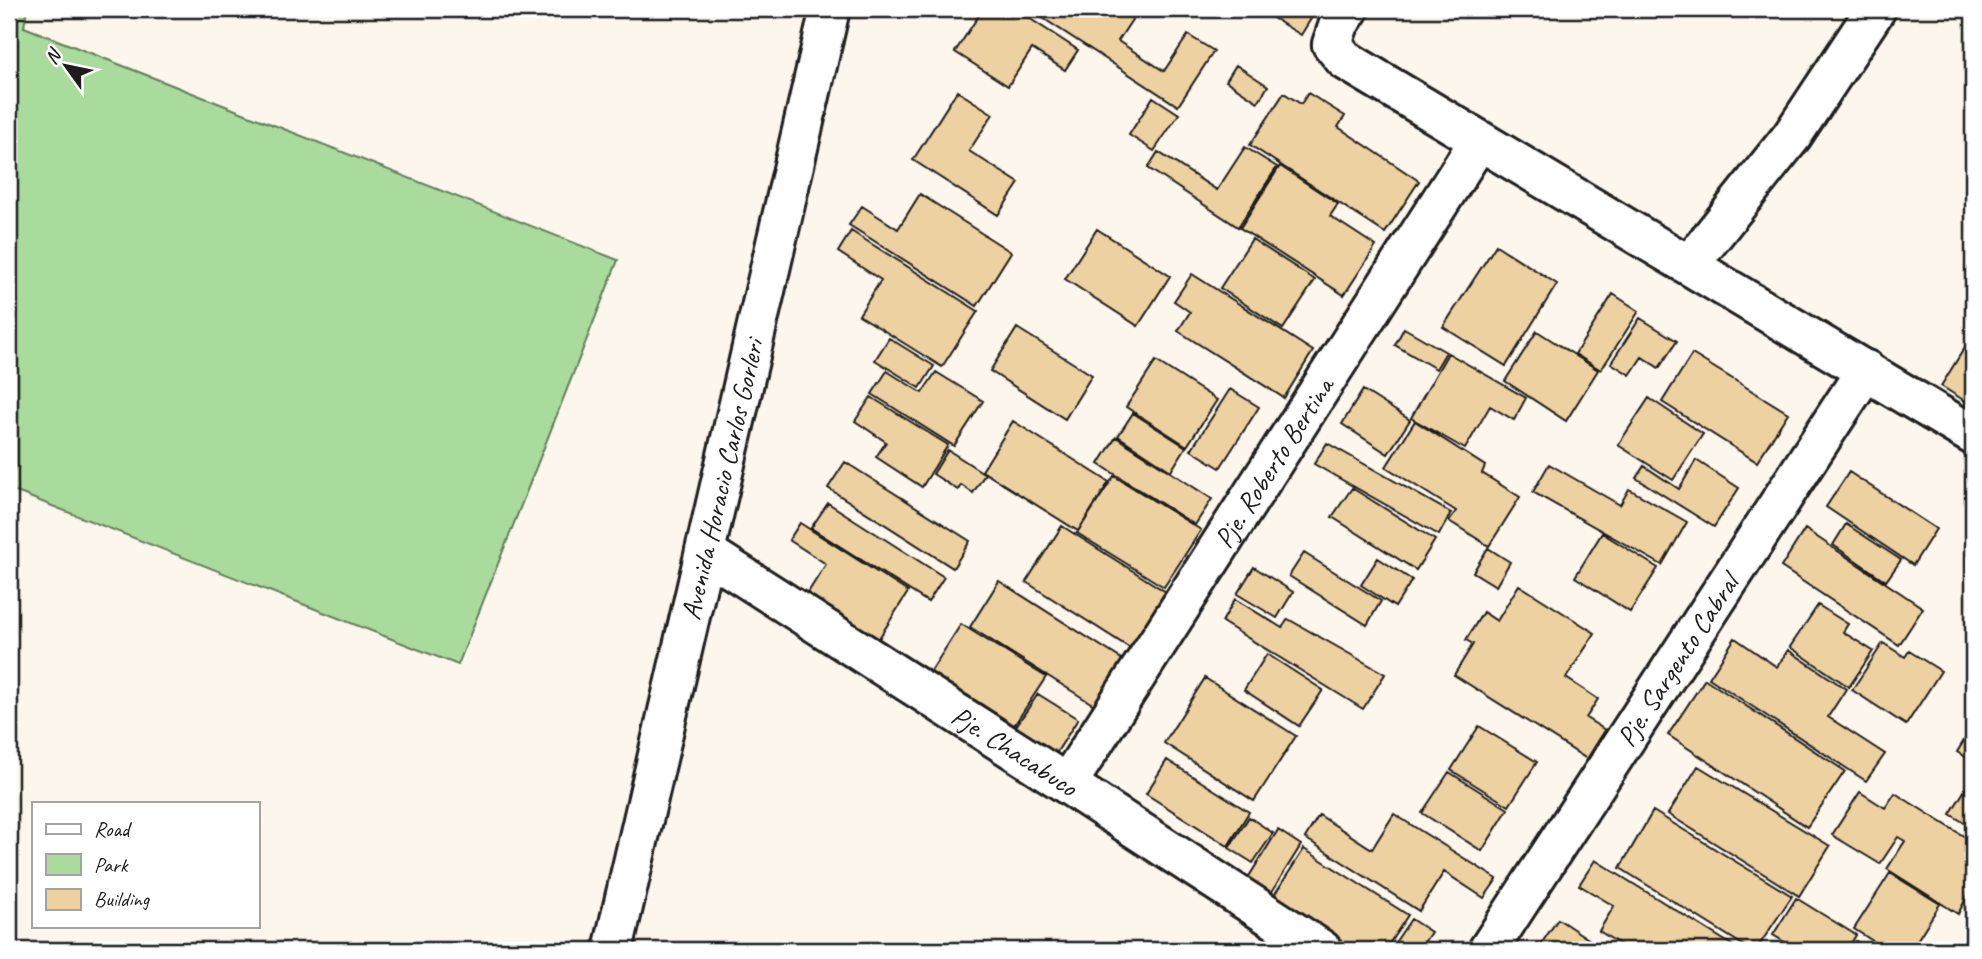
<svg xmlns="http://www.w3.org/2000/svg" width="1982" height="959" viewBox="0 0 1982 959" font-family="Caveat,sans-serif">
<rect width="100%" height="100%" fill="#fcf6ec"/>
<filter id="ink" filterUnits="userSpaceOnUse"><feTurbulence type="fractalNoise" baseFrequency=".0143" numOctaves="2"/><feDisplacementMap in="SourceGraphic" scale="14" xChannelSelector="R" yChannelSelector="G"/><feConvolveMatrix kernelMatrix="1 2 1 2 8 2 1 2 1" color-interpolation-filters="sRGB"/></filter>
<g filter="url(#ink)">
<path fill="#a9db9c" stroke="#627c5c" stroke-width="2" d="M 9,9 L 27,9 L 24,27 L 618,260 L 458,665 L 9,489 Z"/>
<path fill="#eed1a1" stroke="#1c1c1c" stroke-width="2" d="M 983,9 L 1015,9 L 1078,50 L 1065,70 L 1032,49 L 1008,86 L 955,52 Z
M 1029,9 L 1139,9 L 1118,41 L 1164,71 L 1188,35 L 1214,51 L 1178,106 Z
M 1258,9 L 1317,9 L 1301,35 Z
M 1236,65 L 1268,86 L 1258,102 L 1226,81 Z
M 957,91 L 993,114 L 969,151 L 1019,183 L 998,215 L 913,160 Z
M 1284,93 L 1301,104 L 1308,93 L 1345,116 L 1338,127 L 1419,181 L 1385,233 L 1250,145 Z
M 1153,97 L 1179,114 L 1154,151 L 1129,135 Z
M 1245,147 L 1277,167 L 1238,227 L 1148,168 L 1158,152 L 1217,190 Z
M 1280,166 L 1338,204 L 1330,216 L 1376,246 L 1344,295 L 1240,228 Z
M 920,194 L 1011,252 L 977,306 L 849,225 L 862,206 L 898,229 Z
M 1097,229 L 1170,276 L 1138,326 L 1065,279 Z
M 851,231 L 978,311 L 942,367 L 859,315 L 881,280 L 838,252 Z
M 1252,239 L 1315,280 L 1283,329 L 1220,288 Z
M 1496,245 L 1557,284 L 1506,366 L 1443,327 Z
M 1192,274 L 1313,351 L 1284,398 L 1178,331 L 1190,312 L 1174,301 Z
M 1613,294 L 1639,311 L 1601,370 L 1575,354 Z
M 1640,318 L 1677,341 L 1659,368 L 1642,357 L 1630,375 L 1611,363 Z
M 1017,328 L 1092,375 L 1065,419 L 990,371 Z
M 1404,328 L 1446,352 L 1436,369 L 1395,345 Z
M 1537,331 L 1598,370 L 1566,421 L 1505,381 Z
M 1973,334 L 1973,406 L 1941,386 Z
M 889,338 L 934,366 L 920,388 L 875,360 Z
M 1448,353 L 1526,398 L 1514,420 L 1490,406 L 1465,449 L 1411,418 Z
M 1692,354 L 1788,413 L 1757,462 L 1662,402 Z
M 1156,361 L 1217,400 L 1187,446 L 1126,407 Z
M 887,371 L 922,393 L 936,372 L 983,401 L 954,446 L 872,394 Z
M 1230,389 L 1259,407 L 1220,468 L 1191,450 Z
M 1363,390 L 1410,420 L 1388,454 L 1342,424 Z
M 871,397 L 948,445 L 922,487 L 876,457 L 886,442 L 855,421 Z
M 1649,398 L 1703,434 L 1673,480 L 1618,445 Z
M 1133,413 L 1186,447 L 1171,471 L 1118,436 Z
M 1013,421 L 1109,482 L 1078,531 L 982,471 Z
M 1415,421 L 1485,466 L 1482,473 L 1520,497 L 1489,546 L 1449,521 L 1456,511 L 1386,467 Z
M 1116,437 L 1212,499 L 1195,525 L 1099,464 Z
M 1327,443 L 1451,513 L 1439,535 L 1314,464 Z
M 948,450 L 985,474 L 973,493 L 961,485 L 958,490 L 933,474 Z
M 1696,460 L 1739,488 L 1714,527 L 1636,478 L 1644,466 L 1679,489 Z
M 845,462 L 970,541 L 953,568 L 828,488 Z
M 1549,464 L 1620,505 L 1629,489 L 1687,522 L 1662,565 L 1533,492 Z
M 1849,472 L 1936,529 L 1913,565 L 1826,507 Z
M 1114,476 L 1201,530 L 1164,587 L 1077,533 Z
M 1352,488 L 1435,540 L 1416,570 L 1332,517 Z
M 828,503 L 944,577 L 928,602 L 811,528 Z
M 800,523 L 908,592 L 871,651 L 800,605 L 826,564 L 789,540 Z
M 1846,524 L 1901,560 L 1886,581 L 1833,545 Z
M 1062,526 L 1166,592 L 1130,648 L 1026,582 Z
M 1805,529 L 1923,608 L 1899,645 L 1781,567 Z
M 1602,533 L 1658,568 L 1630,612 L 1575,577 Z
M 1488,548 L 1510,562 L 1496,586 L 1473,572 Z
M 1304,553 L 1381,601 L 1367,625 L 1289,576 Z
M 1378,558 L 1412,580 L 1395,607 L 1361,585 Z
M 1254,567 L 1293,592 L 1277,618 L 1237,594 Z
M 999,581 L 1123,660 L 1094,705 L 970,627 Z
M 1519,585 L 1595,633 L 1566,678 L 1598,699 L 1586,718 L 1605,730 L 1587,759 L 1454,675 L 1473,644 L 1466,640 L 1483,612 L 1497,621 Z
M 1235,599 L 1282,628 L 1288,619 L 1385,674 L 1363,709 L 1222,622 Z
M 1818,605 L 1848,624 L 1843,632 L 1873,651 L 1849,687 L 1790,647 Z
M 961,624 L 1046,677 L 1007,736 L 924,682 Z
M 1735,638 L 1777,667 L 1788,650 L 1846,689 L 1828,717 L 1885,754 L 1866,781 L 1709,678 Z
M 1883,643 L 1905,657 L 1909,651 L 1941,671 L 1906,725 L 1852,690 Z
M 1267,654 L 1323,690 L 1299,726 L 1244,690 Z
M 1205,678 L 1296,736 L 1254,801 L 1164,743 Z
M 1705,679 L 1845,771 L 1807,827 L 1668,735 Z
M 1038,694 L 1078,719 L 1051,761 L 1010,735 Z
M 1479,726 L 1537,762 L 1509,806 L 1451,770 Z
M 1973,726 L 1973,762 L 1957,752 Z
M 1167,760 L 1249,812 L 1228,846 L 1146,794 Z
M 1698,766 L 1830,846 L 1799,896 L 1668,814 Z
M 1449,772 L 1508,809 L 1482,851 L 1422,813 Z
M 1973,777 L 1973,837 L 1967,833 L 1971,827 L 1950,814 Z
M 1860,792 L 1885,808 L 1895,793 L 1973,842 L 1973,885 L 1958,914 L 1887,869 L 1905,841 L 1898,837 L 1880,864 L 1832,835 Z
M 1653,811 L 1792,896 L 1756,950 L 1751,950 L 1620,868 Z
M 1394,814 L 1497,879 L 1484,898 L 1444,872 L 1419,911 L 1305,838 L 1319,815 L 1372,849 Z
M 1249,817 L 1273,833 L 1253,863 L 1229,848 Z
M 1278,830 L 1301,845 L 1271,893 L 1248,878 Z
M 1304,849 L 1408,915 L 1385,950 L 1351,950 L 1271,900 Z
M 1595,860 L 1740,950 L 1618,950 L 1621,945 L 1599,931 L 1614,906 L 1579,885 Z
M 1890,873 L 1940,904 L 1911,950 L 1887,950 L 1854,929 Z
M 1796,898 L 1856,935 L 1847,950 L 1798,950 L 1773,935 Z
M 1411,919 L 1431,932 L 1419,950 L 1390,950 Z
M 1558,919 L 1605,950 L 1537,950 Z
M 1856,941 L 1871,950 L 1850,950 Z"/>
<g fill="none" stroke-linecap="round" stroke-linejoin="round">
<defs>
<g id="minor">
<path d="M 1349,9 L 1339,24 L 1332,44 L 1345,60 L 1973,435"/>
<path d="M 1689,265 L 1792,136 L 1876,9"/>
<path id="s1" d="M 705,552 L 1067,784 L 1322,950"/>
<path id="s2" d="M 1067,784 L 1479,141"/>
<path id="s3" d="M 1488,950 L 1866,370"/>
</g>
<g id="major">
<path id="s4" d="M 613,950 L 830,9"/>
</g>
</defs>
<use href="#minor" stroke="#1c1c1c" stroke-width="44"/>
<use href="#major" stroke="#1c1c1c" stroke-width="44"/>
<use href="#minor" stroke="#fff" stroke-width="38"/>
<use href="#major" stroke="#fff" stroke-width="38"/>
</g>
</g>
<g text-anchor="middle" stroke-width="5" stroke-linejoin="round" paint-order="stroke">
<g font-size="28" fill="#1c1c1c" stroke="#fff">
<text dy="10" stroke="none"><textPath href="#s2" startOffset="382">Pje. Roberto Bertina</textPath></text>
<text dy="10" stroke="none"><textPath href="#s4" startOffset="483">Avenida Horacio Carlos Gorleri</textPath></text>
<text dy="10" stroke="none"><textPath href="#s3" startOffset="346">Pje. Sargento Cabral</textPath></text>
<text dy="10" stroke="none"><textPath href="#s1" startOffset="368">Pje. Chacabuco</textPath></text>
</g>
</g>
<rect width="1982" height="959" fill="none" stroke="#fff" stroke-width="35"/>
<rect x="18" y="18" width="1947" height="924" fill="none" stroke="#1c1c1c" stroke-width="2.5" filter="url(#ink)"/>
<rect x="32" y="802" width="228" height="126" fill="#ffffff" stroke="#a4a4a4" stroke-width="2"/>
<rect x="46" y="824" width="35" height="10" fill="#ffffff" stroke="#a4a4a4" stroke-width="2"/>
<text x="94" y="836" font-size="21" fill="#1c1c1c">Road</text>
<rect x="46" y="854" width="35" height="21" fill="#a9db9c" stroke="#a4a4a4" stroke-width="2"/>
<text x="94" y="872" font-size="21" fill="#1c1c1c">Park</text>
<rect x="46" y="889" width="35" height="21" fill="#eed1a1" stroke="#a4a4a4" stroke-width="2"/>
<text x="94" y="906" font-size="21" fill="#1c1c1c">Building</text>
<g transform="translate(66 66) rotate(303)" stroke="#ffffff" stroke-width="5" paint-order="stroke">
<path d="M0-5L12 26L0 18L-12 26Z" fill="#1c1c1c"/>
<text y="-10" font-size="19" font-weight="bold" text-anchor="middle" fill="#1c1c1c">N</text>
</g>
</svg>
